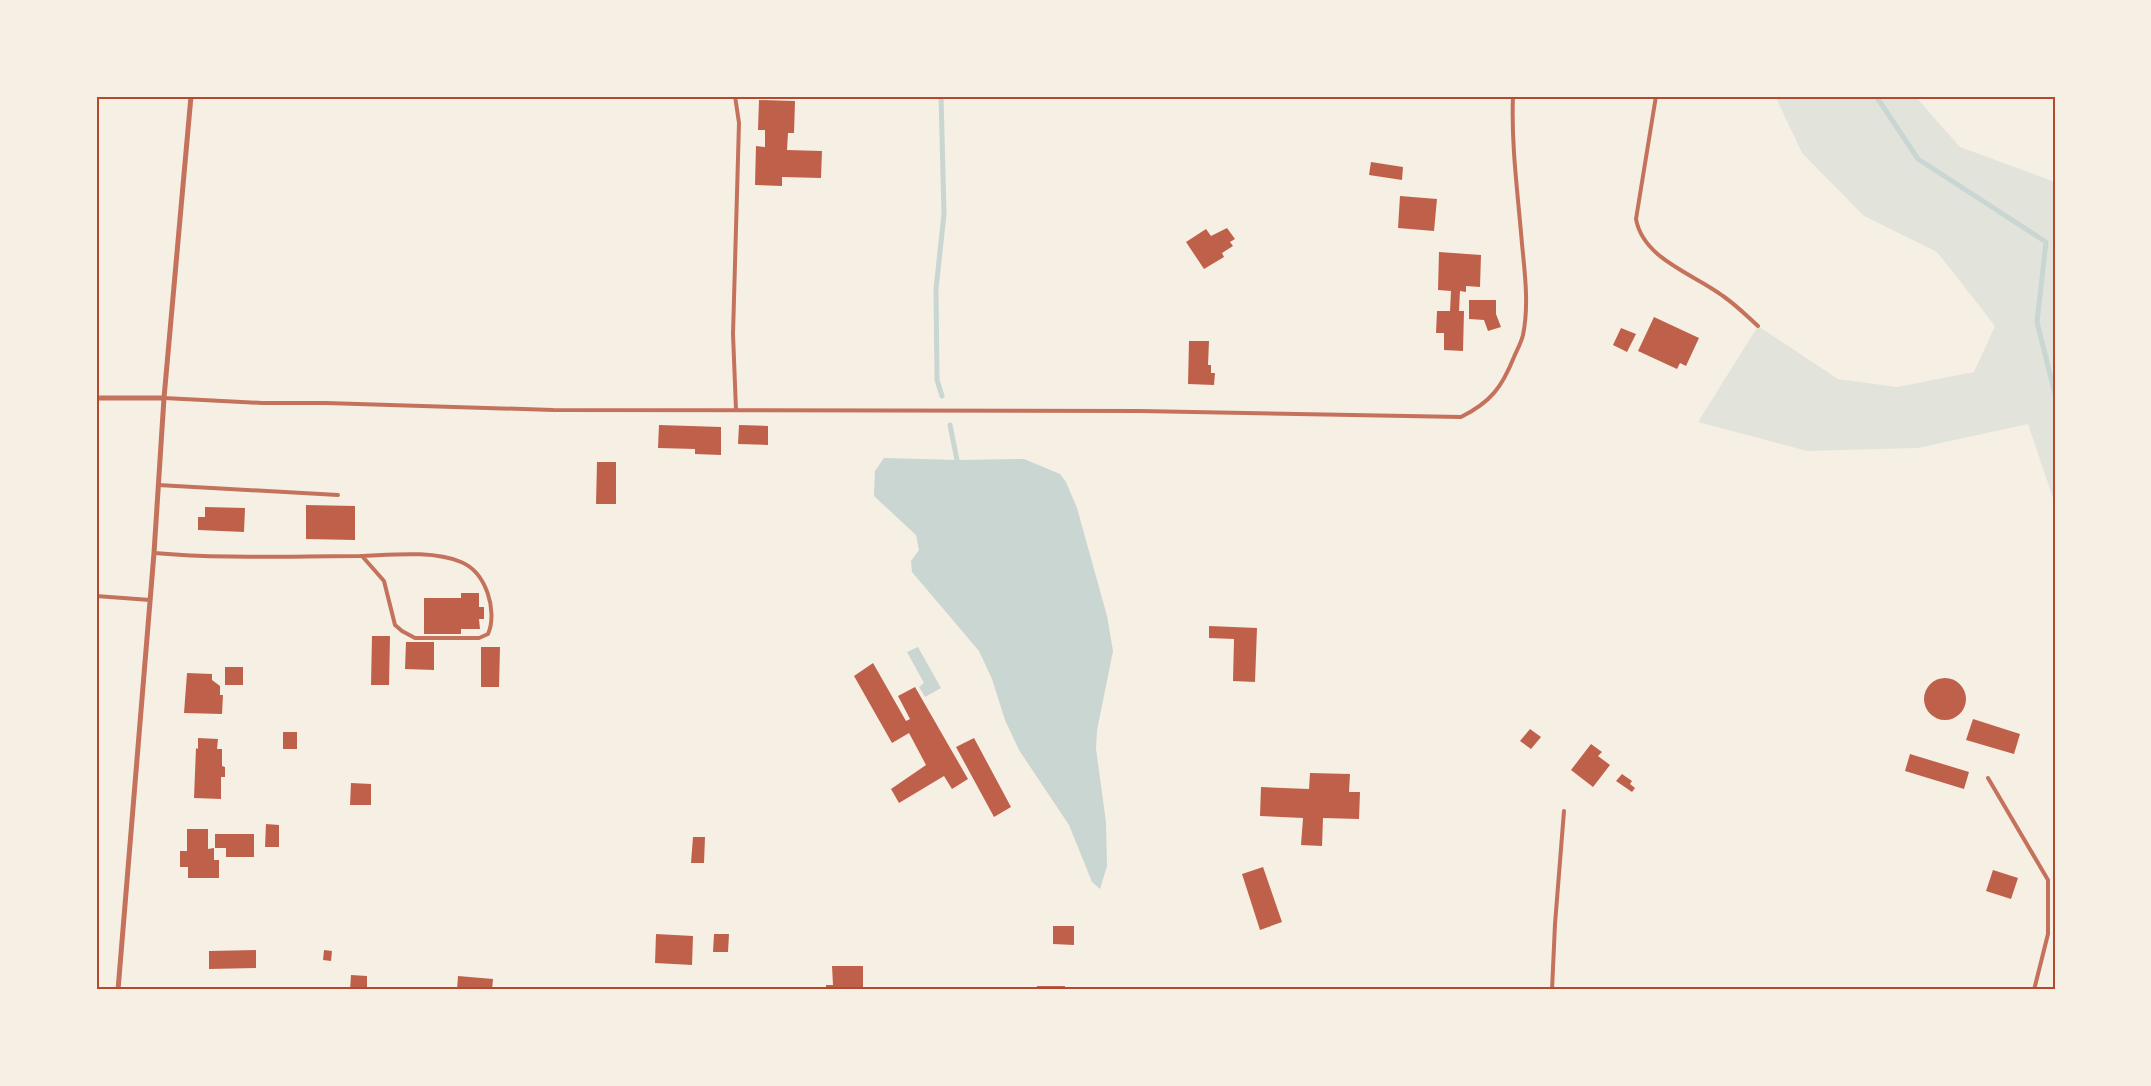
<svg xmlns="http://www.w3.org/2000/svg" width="2151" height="1086" viewBox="0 0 2151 1086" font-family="Montserrat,sans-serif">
<rect width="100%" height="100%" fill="#f6efe4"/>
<path fill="#e2e4dc" d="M 1775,96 L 1915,96 L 1960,147 L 2055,182 L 2055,504 L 2028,424 L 1918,448 L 1807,451 L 1698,422 L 1758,326 L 1838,379 L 1897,387 L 1974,372 L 1995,326 L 1937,252 L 1864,216 L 1802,153 Z"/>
<path fill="#c9d6d2" d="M 884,458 L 957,460 L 1024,459 L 1060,474 L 1066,482 L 1077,508 L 1107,616 L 1113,651 L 1097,730 L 1096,749 L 1106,822 L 1107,866 L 1100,889 L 1092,882 L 1069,825 L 1019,750 L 1005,720 L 992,679 L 979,651 L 912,572 L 911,561 L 919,550 L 916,535 L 874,496 L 875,471 Z
M 918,647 L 941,688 L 925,697 L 919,687 L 924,683 L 907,652 Z"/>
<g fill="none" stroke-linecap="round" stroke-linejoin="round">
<path stroke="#c9d6d2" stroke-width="5" d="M 941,96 L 944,214 L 936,289 L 937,380 L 942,396
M 1876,96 L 1918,159 L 2046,242 L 2037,322 L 2055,394
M 950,425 L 957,460"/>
</g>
<path fill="#bf614a" d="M 759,100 L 795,101 L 794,133 L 788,133 L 787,150 L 822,151 L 821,178 L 782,177 L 782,186 L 755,185 L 756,146 L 765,147 L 765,130 L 758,130 Z
M 1371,162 L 1403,167 L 1402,180 L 1369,175 Z
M 1400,196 L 1437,199 L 1434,231 L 1398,228 Z
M 1227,228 L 1235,239 L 1230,242 L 1233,246 L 1222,253 L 1224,257 L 1204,269 L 1186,242 L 1206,229 L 1211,236 Z
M 1439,252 L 1481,255 L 1480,287 L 1466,286 L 1466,292 L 1460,291 L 1459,311 L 1464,311 L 1463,351 L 1444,350 L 1444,333 L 1436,333 L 1437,311 L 1450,311 L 1451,291 L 1438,290 Z
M 1469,300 L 1496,300 L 1496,314 L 1501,327 L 1488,331 L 1484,320 L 1469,319 Z
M 1654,317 L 1699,338 L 1686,366 L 1680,363 L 1677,369 L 1638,351 Z
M 1621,328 L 1636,334 L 1627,352 L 1613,345 Z
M 1189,341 L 1209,341 L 1208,365 L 1211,365 L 1211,373 L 1215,373 L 1214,385 L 1188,384 Z
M 659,425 L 721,427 L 721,455 L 695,454 L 695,449 L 658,448 Z
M 739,425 L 768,426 L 768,445 L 738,444 Z
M 597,462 L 616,462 L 616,504 L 596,504 Z
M 306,505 L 355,506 L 355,540 L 306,539 Z
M 205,507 L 245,508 L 244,532 L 198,530 L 198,517 L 205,517 Z
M 461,593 L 479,593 L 479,607 L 484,607 L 484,619 L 479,619 L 480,629 L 461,629 L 461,634 L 424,634 L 424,598 L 461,598 Z
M 1209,626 L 1257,628 L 1255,682 L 1233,681 L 1234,639 L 1209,638 Z
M 372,636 L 390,636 L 389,685 L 371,685 Z
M 406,642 L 434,642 L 434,670 L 405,669 Z
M 481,647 L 500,647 L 499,687 L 481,687 Z
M 873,663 L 906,721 L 910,719 L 898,696 L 915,687 L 968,779 L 952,789 L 944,776 L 899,803 L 891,789 L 926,765 L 909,733 L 892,743 L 854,676 Z
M 225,667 L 243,667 L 243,685 L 225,685 Z
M 187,673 L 212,674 L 212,680 L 220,686 L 220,695 L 223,695 L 222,714 L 184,713 Z
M1924 699a21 21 0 1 1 42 0a21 21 0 1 1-42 0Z
M 1973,719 L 2020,734 L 2014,754 L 1966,740 Z
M 1530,729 L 1541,737 L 1531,749 L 1520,741 Z
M 283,732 L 297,732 L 297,749 L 283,749 Z
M 198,738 L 218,739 L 217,749 L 222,749 L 222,766 L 225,767 L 225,777 L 221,777 L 221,799 L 194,798 L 196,748 L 198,749 Z
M 974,738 L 1011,807 L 994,817 L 956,747 Z
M 1591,744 L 1602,752 L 1598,756 L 1610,765 L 1593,787 L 1571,770 Z
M 1910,754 L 1969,772 L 1964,789 L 1905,771 Z
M 1310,773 L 1350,774 L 1349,792 L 1360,792 L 1359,819 L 1323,818 L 1322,846 L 1301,845 L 1303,818 L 1260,816 L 1261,787 L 1309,789 Z
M 1622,774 L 1632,781 L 1630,784 L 1635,788 L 1632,792 L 1616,781 Z
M 351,783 L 371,784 L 371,805 L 350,805 Z
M 266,824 L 279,825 L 279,847 L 265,847 Z
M 187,829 L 208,829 L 208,849 L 214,848 L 214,860 L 219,860 L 219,878 L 188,878 L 188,867 L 180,867 L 180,851 L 187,851 Z
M 215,834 L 254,834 L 254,857 L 226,857 L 226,848 L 215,848 Z
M 693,837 L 705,837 L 704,863 L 691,863 Z
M 1263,867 L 1282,922 L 1260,930 L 1242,874 Z
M 1993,870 L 2018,878 L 2011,899 L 1986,891 Z
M 1053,926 L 1074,926 L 1074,945 L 1053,944 Z
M 656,934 L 693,936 L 692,965 L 655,963 Z
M 714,934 L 729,934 L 728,952 L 713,952 Z
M 256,950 L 256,968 L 209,969 L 209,951 Z
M 324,950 L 332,951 L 331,961 L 323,960 Z
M 832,966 L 863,966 L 863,989 L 826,990 L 826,985 L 833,985 Z
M 351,975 L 367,976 L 367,990 L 350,990 Z
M 458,976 L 493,979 L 492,990 L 457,990 Z
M 1037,986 L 1065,986 L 1065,990 L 1037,990 Z"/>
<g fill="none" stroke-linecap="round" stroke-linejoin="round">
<path stroke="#c5725c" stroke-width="4" d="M 735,96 L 739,123 L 733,334 L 736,410
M 1656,96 L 1636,219 C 1643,259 1694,274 1723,296 C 1736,305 1747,316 1758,326
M 164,398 L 262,403 L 326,403 L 553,410 L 1140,411 L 1461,417 C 1491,402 1502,387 1514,357 C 1517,350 1521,343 1523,335 C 1529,306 1525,274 1522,244 C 1518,195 1511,145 1513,96
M 158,485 L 338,495
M 154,553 C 222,559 291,556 360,556 C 391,555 432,550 461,562 C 486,572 498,611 488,634 L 479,638 L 415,638 L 402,631 L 395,625 L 384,581 L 362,556
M 96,596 L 150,600
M 1988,778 L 2048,880 L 2048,934 L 2034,990
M 1552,990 L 1555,924 L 1564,811"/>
<path stroke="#c5725c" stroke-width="5" d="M 96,398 L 164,398
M 118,990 L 154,553 L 164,398 L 191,96"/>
</g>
<rect width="2151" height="1086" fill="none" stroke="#f6efe4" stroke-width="195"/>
<rect x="98" y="98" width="1956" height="890" fill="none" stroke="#b5482f" stroke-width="2"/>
</svg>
